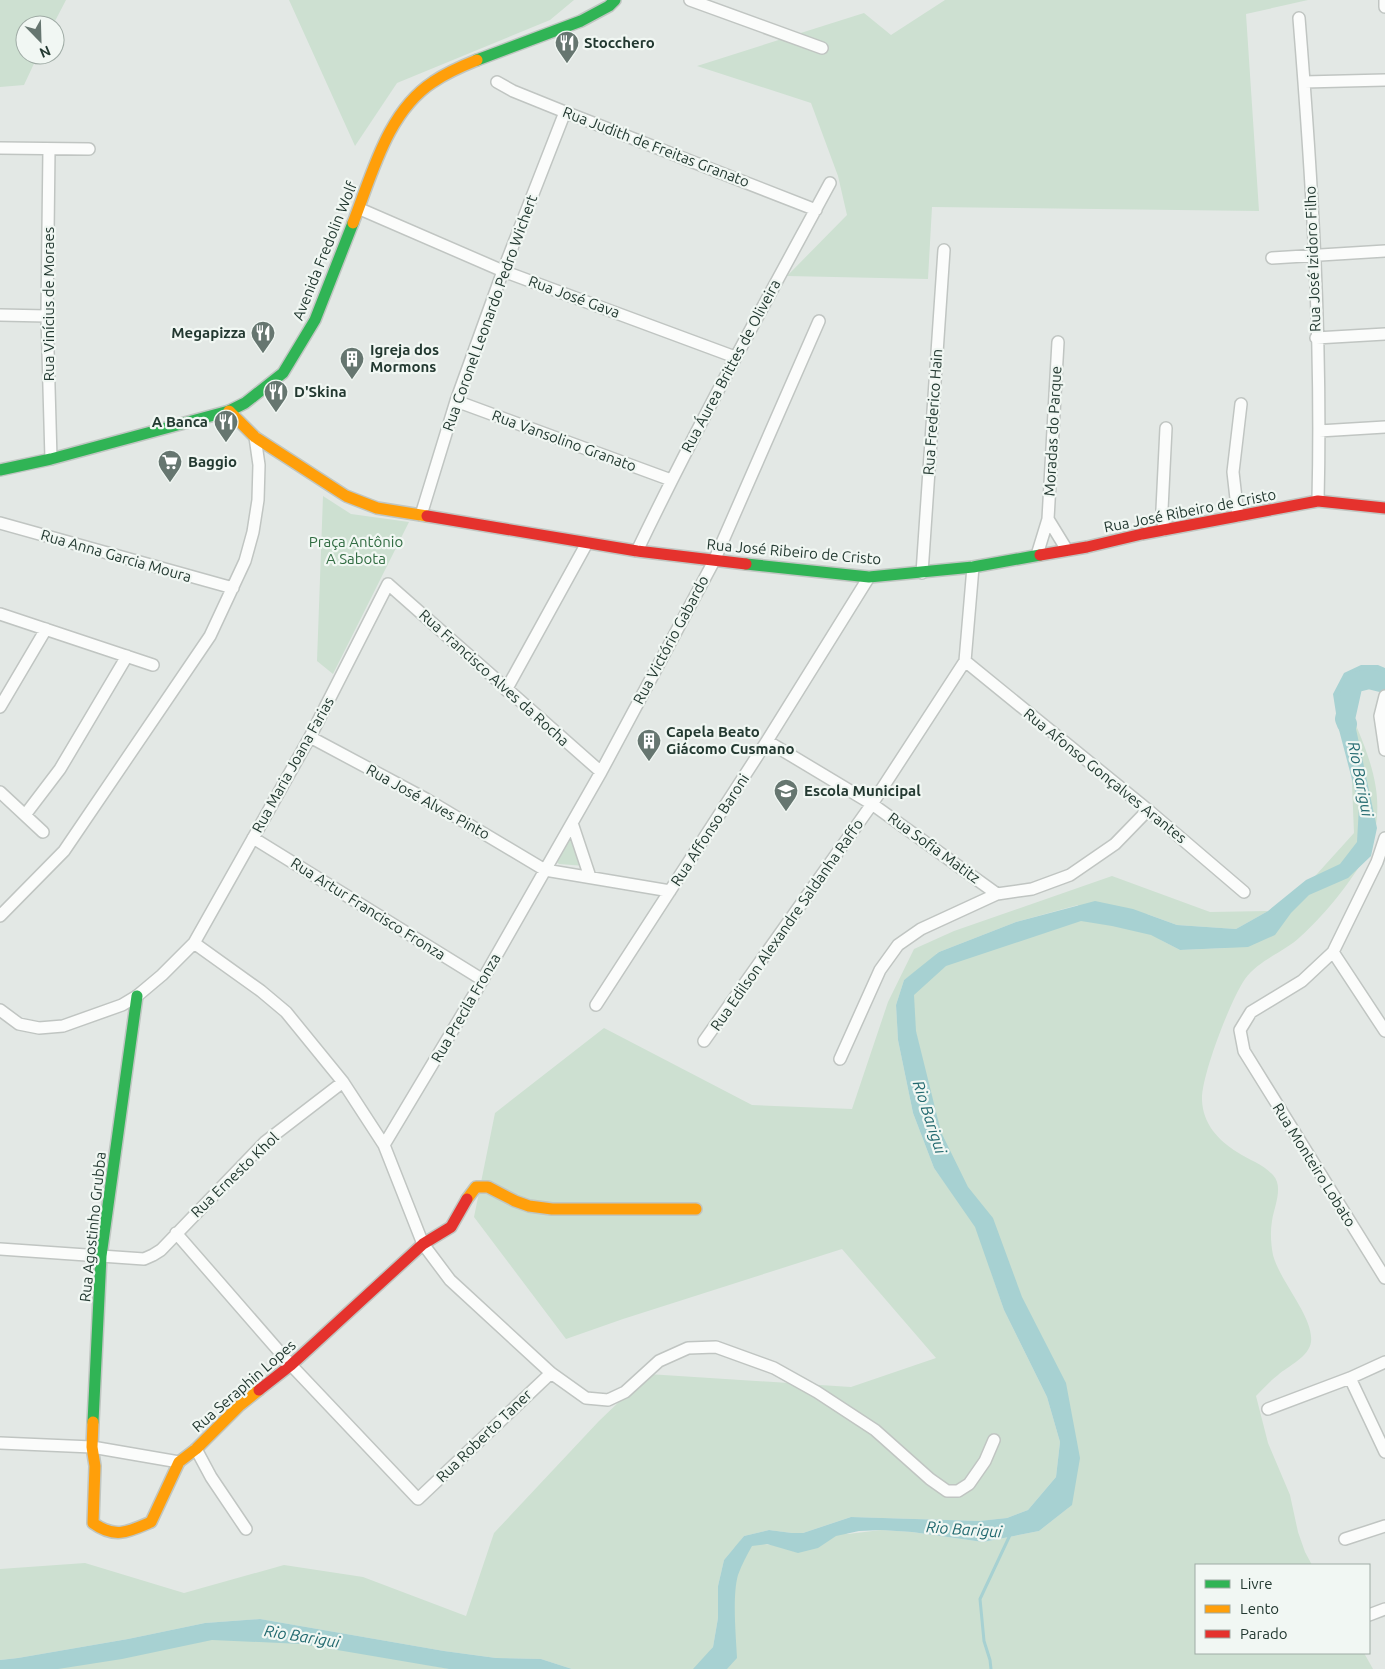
<svg xmlns="http://www.w3.org/2000/svg" width="1385" height="1669" viewBox="0 0 1385 1669" font-family="Ubuntu,sans-serif">
<rect width="100%" height="100%" fill="#e3e8e5"/>
<path fill="#cde0d1" fill-rule="evenodd" d="M 0,0 L 66,0 L 53,25 L 25,25 L 25,55 L 38,55 L 24,85 L 0,87 Z
M 289,0 L 574,0 L 550,20 L 397,83 L 355,146 Z
M 945,0 L 1308,0 L 1246,14 L 1259,211 L 932,207 L 928,279 L 787,276 L 847,215 L 838,176 L 811,103 L 697,66 L 864,13 L 891,35 Z
M 323,496 L 351,514 L 409,522 L 333,674 L 317,661 Z
M 1350,673 L 1366,677 C 1359,683 1353,687 1351,697 C 1348,707 1354,720 1358,730 C 1375,771 1385,806 1370,849 C 1353,879 1327,913 1300,937 C 1284,952 1259,960 1245,979 C 1231,999 1201,1076 1202,1100 C 1203,1124 1218,1140 1237,1152 C 1249,1160 1263,1164 1273,1175 C 1284,1187 1274,1207 1272,1221 C 1270,1232 1271,1244 1273,1255 C 1280,1282 1314,1317 1311,1342 C 1309,1357 1288,1366 1278,1375 C 1270,1381 1263,1389 1256,1396 L 1268,1443 L 1290,1495 L 1298,1532 L 1305,1552 L 1312,1565 L 1196,1565 L 1196,1653 L 1364,1653 L 1373,1669 L 572,1669 L 541,1659 L 496,1658 L 444,1651 L 260,1619 L 205,1623 L 128,1639 L 18,1658 L 0,1660 L 0,1569 L 85,1563 L 184,1593 L 284,1565 L 363,1577 L 466,1616 L 494,1533 L 599,1421 L 648,1374 L 851,1387 L 936,1358 L 842,1249 L 623,1319 L 566,1339 L 474,1217 L 495,1113 L 604,1028 L 752,1105 L 852,1109 L 888,1002 L 914,949 L 954,931 L 1112,876 L 1210,912 L 1268,911 L 1236,929 L 1177,925 L 1147,914 L 1161,940 L 1180,950 L 1226,948 L 1307,885 L 1354,833 L 1351,760 L 1335,702 L 1341,679 ZM 1078,905 L 1078,906 L 936,954 L 939,952 L 1016,922 ZM 915,972 L 904,984 L 919,1045 L 930,1135 L 962,1207 L 934,1168 L 913,1113 L 898,1040 L 896,1005 L 904,980 ZM 990,1269 L 1035,1340 L 1067,1434 L 1075,1470 L 1068,1508 L 1039,1531 L 983,1542 L 912,1532 L 881,1530 L 848,1534 L 842,1531 L 797,1548 L 740,1541 L 744,1536 L 769,1530 L 792,1533 L 803,1533 L 851,1517 L 979,1521 L 1007,1518 L 1028,1510 L 1056,1477 L 1060,1442 L 1047,1397 L 1004,1310 ZM 735,1547 L 727,1561 L 717,1646 L 708,1653 L 713,1647 L 718,1618 L 718,1586 L 724,1560 Z
M 572,832 L 585,866 L 559,864 L 557,862 Z
M 258,1633 L 450,1669 L 31,1669 L 167,1641 Z"/>
<path fill="#a7d1d2" d="M 1361,665 L 1378,665 L 1385,668 L 1385,692 L 1369,683 L 1348,691 L 1377,828 L 1371,856 L 1348,878 L 1309,895 L 1291,913 L 1275,935 L 1248,947 L 1180,950 L 1151,935 L 1112,926 L 1081,921 L 946,966 L 914,995 L 916,1031 L 941,1132 L 968,1187 L 993,1218 L 1022,1297 L 1066,1383 L 1080,1458 L 1072,1505 L 1039,1531 L 983,1542 L 912,1532 L 881,1530 L 859,1531 L 836,1536 L 818,1548 L 798,1553 L 767,1544 L 752,1546 C 747,1555 742,1564 738,1575 C 732,1596 736,1636 737,1658 L 727,1669 L 693,1669 L 713,1647 L 718,1618 L 718,1586 L 724,1560 L 744,1536 L 769,1530 L 792,1533 L 803,1533 L 851,1517 L 979,1521 L 1007,1518 L 1028,1510 L 1056,1477 L 1060,1442 L 1047,1397 L 1004,1310 L 975,1227 L 934,1168 L 913,1113 L 898,1040 L 896,1005 L 904,980 L 939,952 L 1016,922 L 1095,901 L 1133,909 L 1177,925 L 1236,929 L 1268,911 L 1306,880 L 1340,864 L 1357,842 L 1359,806 L 1338,726 L 1333,694 L 1344,673 Z
M 260,1619 L 444,1651 L 496,1658 L 541,1659 L 572,1669 L 449,1669 L 302,1644 L 212,1640 L 122,1659 L 58,1669 L 0,1669 L 0,1660 L 18,1658 L 128,1639 L 205,1623 Z"/>
<g fill="none" stroke-linecap="round" stroke-linejoin="round">
<path stroke="#a7d1d2" stroke-width="3" d="M 991,1669 L 990,1660 L 984,1641 L 980,1599 L 1010,1535"/>
<path stroke="#a7d1d2" stroke-width="20" d="M 1347,724 L 1345,719 L 1353,683 L 1369,679 L 1385,683"/>
<defs>
<path id="street" d="M 690,0 L 822,48
M 1385,0 L 1385,7
M 1299,18 C 1312,178 1322,340 1318,501
M 497,82 L 513,91 L 565,112 L 816,210
M 1304,82 L 1385,80
M 0,148 L 89,149
M 49,149 L 47,316 L 51,459
M 360,209 L 503,271 L 735,357
M 1272,258 L 1385,251
M 0,315 L 47,316
M 1316,338 L 1385,334
M 456,401 L 671,480
M 1319,431 L 1385,427
M 421,515 L 456,401 L 503,271 L 565,112
M 1238,516 L 1233,472 L 1241,404
M 1048,519 L 1067,550
M 0,523 L 233,588
M 1164,530 L 1162,509 L 1166,428
M 637,551 C 697,426 764,305 830,183
M 1037,555 L 1048,519 L 1058,342
M 922,573 L 944,250
M 0,614 L 153,665
M 965,661 L 1148,810 L 1244,892
M 506,690 L 587,543
M 1385,696 L 1380,716 L 1385,750
M 0,707 L 46,629
M 310,737 L 426,799 L 545,870 L 670,891
M 767,741 L 872,804 L 997,894
M 0,792 L 43,832
M 25,815 L 60,769 L 127,656
M 572,823 L 590,877
M 253,838 L 483,980
M 1385,838 L 1377,862 L 1333,952 L 1302,981 L 1251,1012 L 1240,1030 L 1244,1051 L 1385,1278
M 0,916 L 64,851 L 210,636 L 245,561 L 253,532 L 258,500 L 259,465 L 255,437
M 194,943 L 261,991 L 286,1012 L 343,1082 L 384,1145 L 423,1244 L 450,1280 L 551,1373 L 586,1398 L 608,1400 L 625,1392 L 659,1361 L 688,1348 L 716,1347 L 774,1368 L 817,1392 L 875,1430 L 930,1479 L 947,1491 L 958,1491 L 969,1484 L 985,1461 L 994,1440
M 1333,952 L 1385,1031
M 596,1005 L 767,741 L 869,577
M 0,1010 L 19,1024 L 39,1028 L 63,1026 L 122,1005 L 137,996 L 162,975 L 194,943 L 310,737 L 388,584 L 601,772
M 704,1041 L 872,804 L 965,661 L 973,567
M 840,1059 L 880,970 L 898,945 L 921,929 L 997,894 L 1032,889 L 1070,875 L 1115,844 L 1148,810
M 384,1145 L 475,993 L 601,772 L 714,561 L 819,321
M 176,1233 L 291,1365 L 418,1499 L 551,1373
M 0,1249 L 144,1259 L 153,1255 L 161,1250 L 265,1142 L 343,1082
M 1350,1378 L 1385,1452
M 1268,1409 L 1350,1378 L 1385,1362
M 0,1443 L 92,1447 L 179,1462
M 196,1449 L 211,1477 L 246,1529
M 1345,1539 L 1385,1526
M 1369,1615 L 1385,1609"/>
<path id="fast" d="M 477,60 L 581,21 L 609,6 L 615,0
M 0,470 L 51,459 L 229,411 L 245,403 L 283,373 L 315,320 L 353,223
M 746,564 L 869,577 L 973,567 L 1040,555
M 93,1422 L 101,1256 L 137,996"/>
<path id="slow" d="M 353,223 C 372,175 387,112 433,82 C 446,73 462,66 477,60
M 229,411 L 255,437 L 346,496 L 377,508 L 427,516
M 467,1199 L 476,1187 L 488,1187 L 515,1201 L 529,1206 L 552,1209 L 696,1209
M 93,1422 L 92,1447 L 95,1466 L 93,1523 C 115,1539 128,1532 151,1522 L 179,1462 L 196,1449 L 239,1406 L 259,1390"/>
<path id="jam" d="M 427,516 L 637,551 L 746,564
M 1040,555 L 1087,547 L 1142,534 L 1318,501 L 1385,508
M 259,1390 L 291,1365 L 423,1244 L 451,1227 L 467,1199"/>
</defs>
<use href="#street" stroke="#c0c5c2" stroke-width="14"/>
<use href="#fast" stroke="#c0c6c2" stroke-width="14"/>
<use href="#slow" stroke="#c0c6c2" stroke-width="14"/>
<use href="#jam" stroke="#c0c6c2" stroke-width="14"/>
<use href="#street" stroke="#fbfcfb" stroke-width="11"/>
<use href="#fast" stroke="#30b455" stroke-width="11"/>
<use href="#slow" stroke="#ff9f0a" stroke-width="11"/>
<use href="#jam" stroke="#e5322d" stroke-width="11"/>
</g>
<defs>
<symbol id="restaurant-pin" viewBox="-11 -11 22 30"><path d="M0 17L-7.5 6A9.5 9.5 0 1 1 7.5 6Z" fill="#667670" stroke="#f1f7f3"/><path d="M-5-6h1v4h1v-4h1v4h1v-4h1v5L-1.5 .5V6h-2V.5L-5-1ZM5-6V6H3V1.5H1.5Q1.5-4 5-6Z" fill="#fff"/></symbol>
<symbol id="building-pin" viewBox="-11 -11 22 30"><path d="M0 17L-7.5 6A9.5 9.5 0 1 1 7.5 6Z" fill="#667670" stroke="#f1f7f3"/><path d="M-4-6H4V6H1V3H-1V6H-4ZM-2.5-4.3h1.7v1.8h-1.7ZM.8-4.3h1.7v1.8H.8ZM-2.5-1h1.7V.8h-1.7ZM.8-1h1.7V.8H.8Z" fill="#fff"/></symbol>
<symbol id="supermarket-pin" viewBox="-11 -11 22 30"><path d="M0 17L-7.5 6A9.5 9.5 0 1 1 7.5 6Z" fill="#667670" stroke="#f1f7f3"/><path d="M-6-5.5h2.5l.6 2H6L4.5 2H-2.5L-4.4-4H-6ZM-1.5 3.2a1.3 1.3 0 1 0 .1 0ZM3 3.2a1.3 1.3 0 1 0 .1 0Z" fill="#fff"/></symbol>
<symbol id="school-pin" viewBox="-11 -11 22 30"><path d="M0 17L-7.5 6A9.5 9.5 0 1 1 7.5 6Z" fill="#667670" stroke="#f1f7f3"/><path d="M0-5L7-2L0 1L-7-2ZM-4 1L0 2.5L4 1V4Q0 6-4 4Z" fill="#fff"/></symbol>
</defs>
<g fill-rule="evenodd">
<use href="#restaurant-pin" x="553" y="29" width="28" height="38"/>
<use href="#restaurant-pin" x="249" y="319" width="28" height="38"/>
<use href="#building-pin" x="338" y="345" width="28" height="38"/>
<use href="#restaurant-pin" x="262" y="378" width="28" height="38"/>
<use href="#restaurant-pin" x="212" y="408" width="28" height="38"/>
<use href="#supermarket-pin" x="156" y="448" width="28" height="38"/>
<use href="#building-pin" x="635" y="727" width="28" height="38"/>
<use href="#school-pin" x="772" y="777" width="28" height="38"/>
</g>
<g text-anchor="middle" stroke-width="4.5" stroke-linejoin="round" paint-order="stroke">
<g font-size="15" font-weight="bold" fill="#233931" stroke="#f1f7f3" text-anchor="start">
<text x="584" y="48">Stocchero</text>
<text x="246" y="338" text-anchor="end">Megapizza</text>
<text x="370" y="355">Igreja dos<tspan x="370" dy="17">Mormons</tspan></text>
<text x="294" y="397">D'Skina</text>
<text x="208" y="427" text-anchor="end">A Banca</text>
<text x="188" y="467">Baggio</text>
<text x="666" y="737">Capela Beato<tspan x="666" dy="17">Giácomo Cusmano</tspan></text>
<text x="804" y="796">Escola Municipal</text>
</g>
<g font-size="15" fill="#233931" stroke="#f1f7f3">
<text transform="translate(656 147) rotate(21)" y="5">Rua Judith de Freitas Granato</text>
<text transform="translate(325 251) rotate(-68)" y="5">Avenida Fredolin Wolf</text>
<text transform="translate(1313 259) rotate(-92)" y="5">Rua José Izidoro Filho</text>
<text transform="translate(574 297) rotate(20)" y="5">Rua José Gava</text>
<text transform="translate(49 304) rotate(-90)" y="5">Rua Vinícius de Moraes</text>
<text transform="translate(490 313) rotate(-70)" y="5">Rua Coronel Leonardo Pedro Wichert</text>
<text transform="translate(731 366) rotate(-62)" y="5">Rua Áurea Brittes de Oliveira</text>
<text transform="translate(933 412) rotate(-86)" y="5">Rua Frederico Hain</text>
<text transform="translate(1053 431) rotate(-87)" y="5">Moradas do Parque</text>
<text transform="translate(564 441) rotate(20)" y="5">Rua Vansolino Granato</text>
<text transform="translate(1190 511) rotate(-11)" y="5">Rua José Ribeiro de Cristo</text>
<text transform="translate(794 552) rotate(5)" y="5">Rua José Ribeiro de Cristo</text>
<text transform="translate(116 556) rotate(16)" y="5">Rua Anna Garcia Moura</text>
<text transform="translate(671 640) rotate(-62)" y="5">Rua Victório Gabardo</text>
<text transform="translate(494 678) rotate(42)" y="5">Rua Francisco Alves da Rocha</text>
<text transform="translate(293 765) rotate(-61)" y="5">Rua Maria Joana Farias</text>
<text transform="translate(1105 776) rotate(39)" y="5">Rua Afonso Gonçalves Arantes</text>
<text transform="translate(428 802) rotate(29)" y="5">Rua José Alves Pinto</text>
<text transform="translate(710 830) rotate(-57)" y="5">Rua Affonso Baroni</text>
<text transform="translate(934 848) rotate(36)" y="5">Rua Sofia Matitz</text>
<text transform="translate(368 909) rotate(32)" y="5">Rua Artur Francisco Fronza</text>
<text transform="translate(787 925) rotate(-55)" y="5">Rua Edilson Alexandre Saldanha Raffo</text>
<text transform="translate(466 1008) rotate(-60)" y="5">Rua Precila Fronza</text>
<text transform="translate(1314 1165) rotate(58)" y="5">Rua Monteiro Lobato</text>
<text transform="translate(235 1175) rotate(-44)" y="5">Rua Ernesto Khol</text>
<text transform="translate(93 1227) rotate(-84)" y="5">Rua Agostinho Grubba</text>
<text transform="translate(244 1386) rotate(-41)" y="5">Rua Seraphin Lopes</text>
<text transform="translate(484 1436) rotate(-44)" y="5">Rua Roberto Taner</text>
</g>
<g font-size="15" fill="#316c42" stroke="#f1f7f3">
<text x="356" y="547">Praça Antônio<tspan x="356" dy="17">A Sabota</tspan></text>
</g>
<g font-size="16" font-style="italic" fill="#22696f" stroke="#f1f7f3">
<text transform="translate(1361 779) rotate(79)" y="6">Rio Barigui</text>
<text transform="translate(930 1117) rotate(72)" y="6">Rio Barigui</text>
<text transform="translate(964 1529) rotate(4)" y="6">Rio Barigui</text>
<text transform="translate(302 1636) rotate(9)" y="6">Rio Barigui</text>
</g>
</g>
<rect x="1195" y="1564" width="175" height="90" fill="#f1f7f3" stroke="#9faba5"/>
<rect x="1205" y="1580" width="25" height="8" fill="#30b455" stroke="#9faba5"/>
<text x="1240" y="1589" font-size="15" fill="#233931">Livre</text>
<rect x="1205" y="1605" width="25" height="8" fill="#ff9f0a" stroke="#9faba5"/>
<text x="1240" y="1614" font-size="15" fill="#233931">Lento</text>
<rect x="1205" y="1630" width="25" height="8" fill="#e5322d" stroke="#9faba5"/>
<text x="1240" y="1639" font-size="15" fill="#233931">Parado</text>
<g transform="translate(40 40) rotate(157)"><circle r="24" fill="#f1f7f3" stroke="#9faba5"/>
<path d="M0-4L9 19L0 12L-9 19Z" fill="#667670"/>
<text y="-8" font-size="14" font-weight="bold" text-anchor="middle" fill="#233931">N</text>
</g>
</svg>
